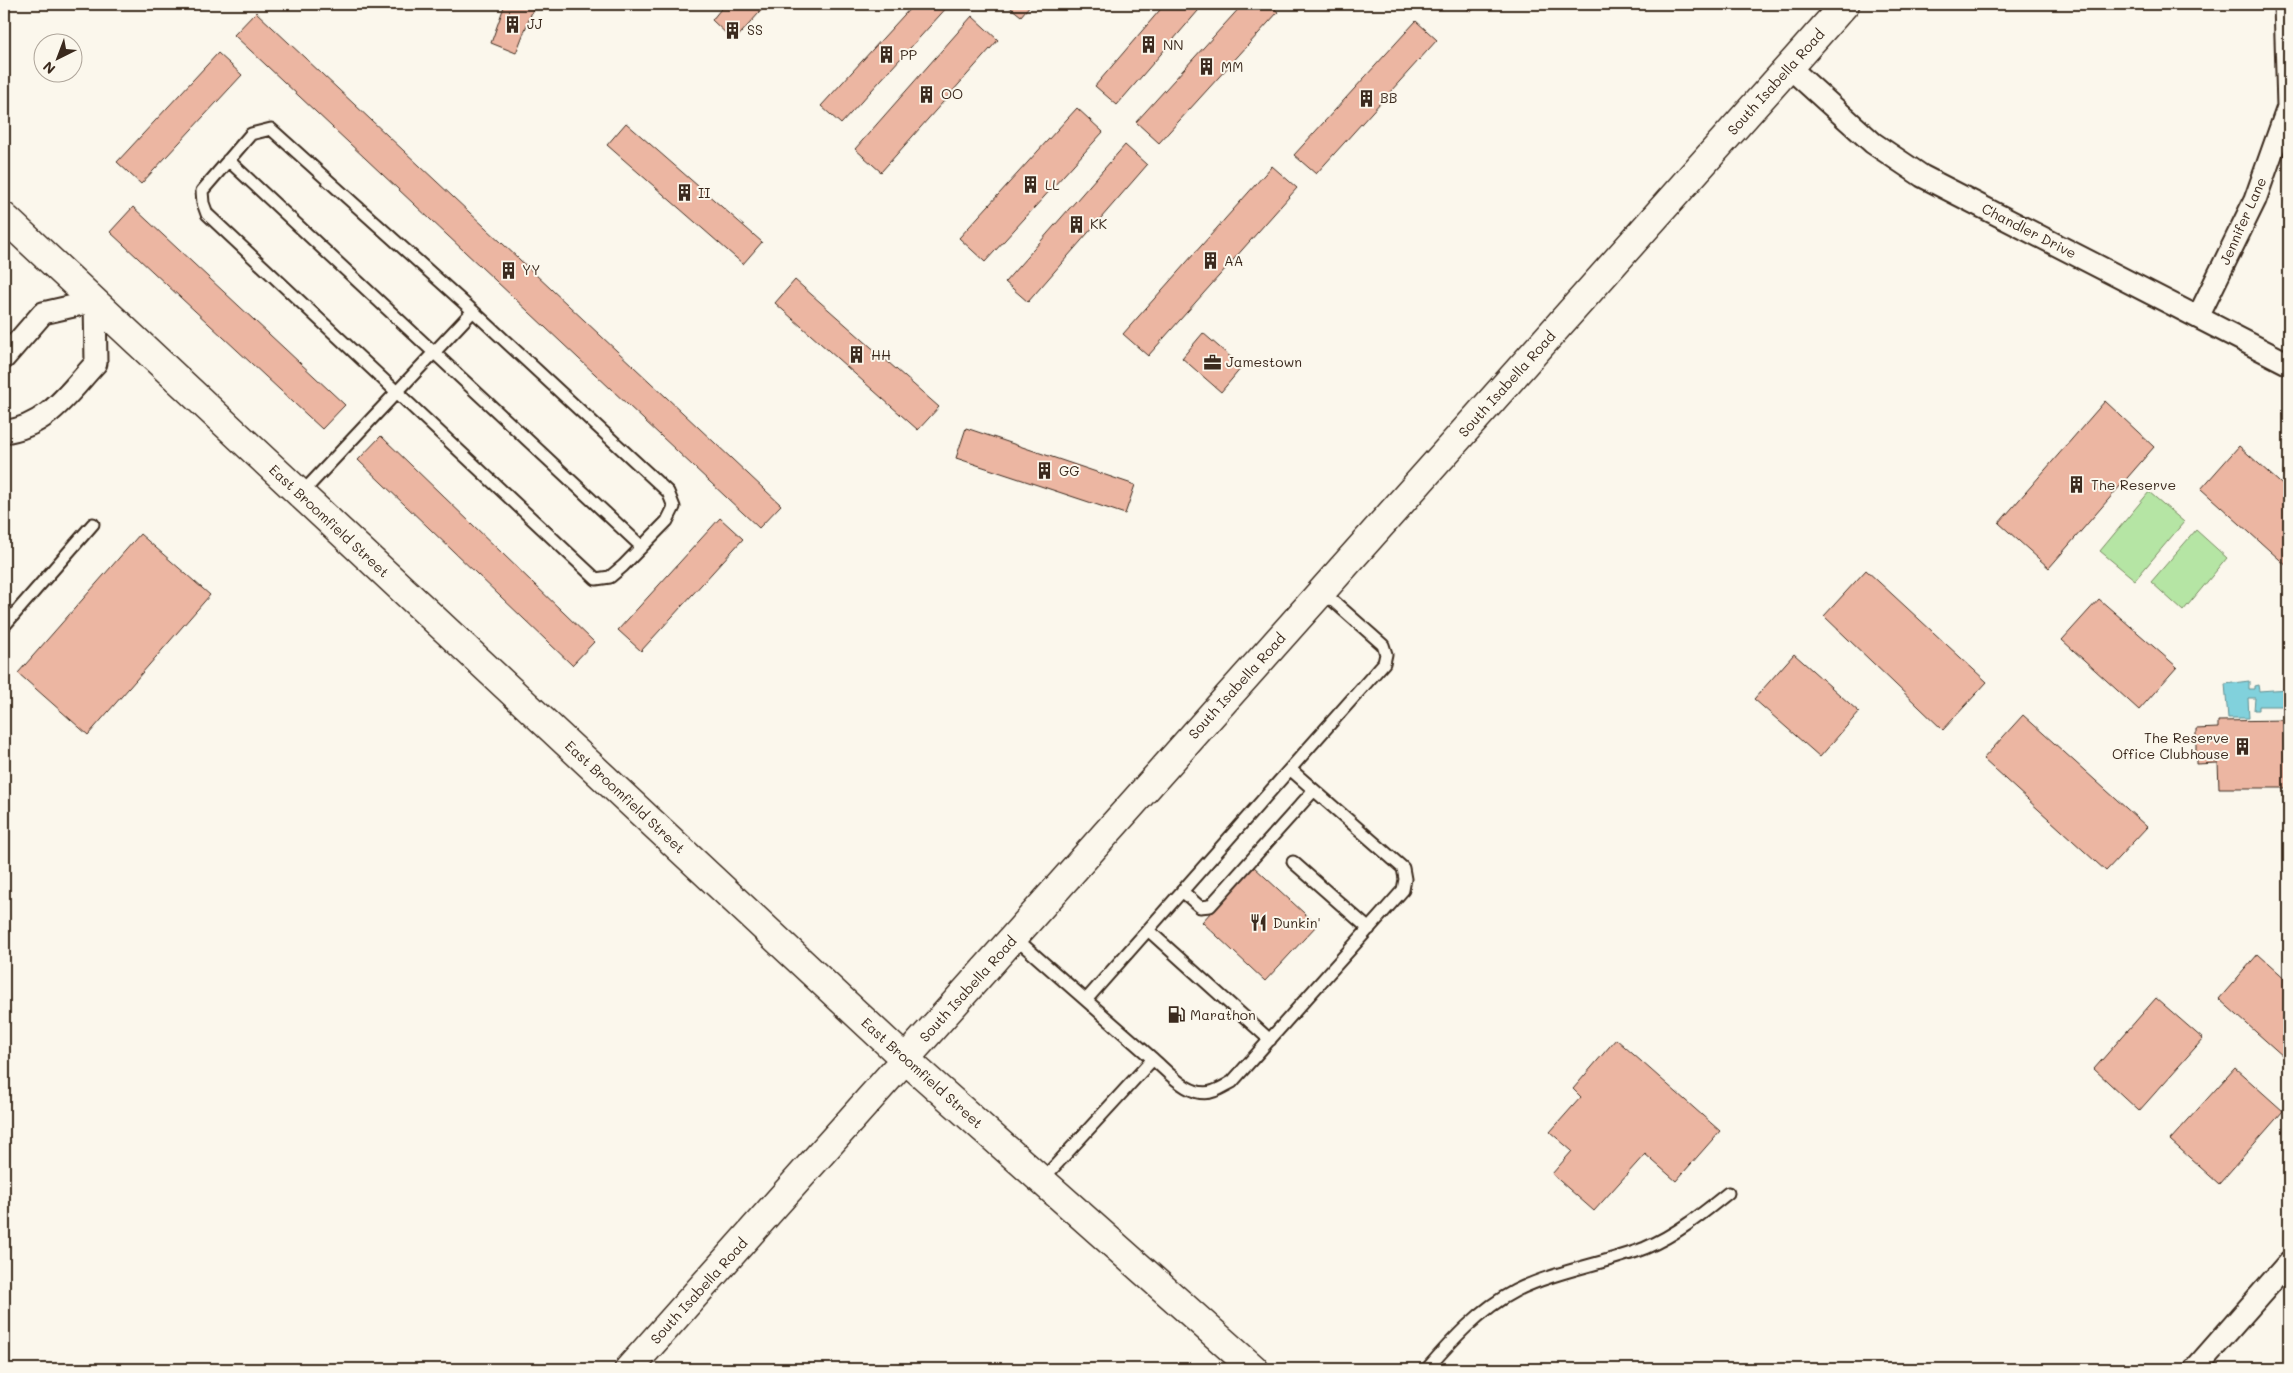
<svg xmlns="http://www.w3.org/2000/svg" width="2293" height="1373" viewBox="0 0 2293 1373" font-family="Mali,sans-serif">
<rect width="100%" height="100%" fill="#fbf7ec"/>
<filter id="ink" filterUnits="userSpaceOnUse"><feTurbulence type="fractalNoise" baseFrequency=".02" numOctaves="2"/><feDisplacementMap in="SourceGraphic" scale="10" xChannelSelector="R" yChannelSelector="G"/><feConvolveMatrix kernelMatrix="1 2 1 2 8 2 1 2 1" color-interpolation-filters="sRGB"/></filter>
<g filter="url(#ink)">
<path fill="#b5e5a4" stroke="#788861" d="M 2149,492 L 2184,522 L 2135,580 L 2100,551 Z
M 2196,530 L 2227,558 L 2183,611 L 2151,582 Z"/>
<path fill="#81d1dc" stroke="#658e90" d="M 2249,681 L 2249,689 L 2254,689 L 2254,686 L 2258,685 L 2259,691 L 2288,689 L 2288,706 L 2259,706 L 2259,710 L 2254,710 L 2255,698 L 2248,698 L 2249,718 L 2228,718 L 2225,684 Z"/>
<path fill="#ecb6a2" stroke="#3b2a1e" d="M 505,4 L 535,4 L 516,53 L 491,43 Z
M 725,4 L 767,4 L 734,41 L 712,20 Z
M 914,4 L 950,4 L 841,124 L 821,106 Z
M 1006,4 L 1031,4 L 1021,16 Z
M 1165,4 L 1204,4 L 1117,105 L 1095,86 Z
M 1243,4 L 1269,4 L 1278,12 L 1159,143 L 1136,122 Z
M 1462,4 L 1478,4 L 1471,12 Z
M 256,12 L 781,505 L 759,528 L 234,35 Z
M 972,16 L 998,40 L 881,172 L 855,149 Z
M 1416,21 L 1437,40 L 1316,174 L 1294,155 Z
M 218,53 L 242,75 L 141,184 L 117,162 Z
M 1077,108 L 1103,132 L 985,262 L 959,238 Z
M 626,123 L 762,242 L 743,264 L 607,145 Z
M 1125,145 L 1147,165 L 1028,302 L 1005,282 Z
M 1272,166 L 1297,188 L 1148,356 L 1123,334 Z
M 133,207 L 345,405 L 322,429 L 110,232 Z
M 795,280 L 939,407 L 918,430 L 775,303 Z
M 1203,333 L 1242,367 L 1221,392 L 1182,358 Z
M 2105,401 L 2154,447 L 2049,568 L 1999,523 Z
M 966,428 L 1135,485 L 1125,514 L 956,458 Z
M 381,436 L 594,642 L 572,665 L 358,460 Z
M 2239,446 L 2289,491 L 2289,568 L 2201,489 Z
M 720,518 L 743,539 L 641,651 L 618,630 Z
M 140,534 L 210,595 L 88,735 L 18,673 Z
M 1866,570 L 1987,682 L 1943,730 L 1824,616 Z
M 2099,599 L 2177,667 L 2139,710 L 2062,640 Z
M 1794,654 L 1859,712 L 1820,757 L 1754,699 Z
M 2023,715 L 2147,827 L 2106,871 L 1983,759 Z
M 2289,720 L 2289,788 L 2219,788 L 2218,763 L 2196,764 L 2196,729 L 2218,728 L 2218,721 Z
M 1253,866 L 1317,925 L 1265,981 L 1202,922 Z
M 2258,954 L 2289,982 L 2289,1051 L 2284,1057 L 2219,999 Z
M 2156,998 L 2203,1039 L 2139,1111 L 2094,1069 Z
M 1616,1039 L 1720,1131 L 1676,1181 L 1645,1154 L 1594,1211 L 1552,1174 L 1572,1151 L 1550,1132 L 1581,1097 L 1573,1089 Z
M 2235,1068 L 2283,1111 L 2219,1184 L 2170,1140 Z"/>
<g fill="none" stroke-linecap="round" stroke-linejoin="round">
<defs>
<path id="lane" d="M 228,160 L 642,547
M 301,494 L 473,311 L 271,129 L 251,134 L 202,191 L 203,203 L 207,214 L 596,579 L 610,577 L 623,566 L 667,521 L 674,507 L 668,492 L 473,311
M 4,626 L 93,524
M 1293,862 L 1369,929
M 1182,891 L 1200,907 L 1210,906 L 1314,790
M 1148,930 L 1270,1040
M 1014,937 L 1153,1059 L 1042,1180
M 1086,1000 L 1290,769
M 1153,1059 C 1169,1073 1191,1100 1214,1091 C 1220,1089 1226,1085 1232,1082 L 1403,890 L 1405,879 L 1403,868 L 1290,769 L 1384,663 L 1386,654 L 1383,645 L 1322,591
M 1427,1369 C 1452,1340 1480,1309 1515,1291 C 1555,1271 1604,1264 1645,1248 C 1676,1235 1702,1214 1728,1193"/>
<path id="street" d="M 1789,67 L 1873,143 L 1922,176 L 2289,364
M 2198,317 L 2255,200 L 2288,107 L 2285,4
M 4,358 L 43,313 L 95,301 L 96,363 C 68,393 48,426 4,432
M 2195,1369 L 2289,1262"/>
<path id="secondary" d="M 4,217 L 905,1059 L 1254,1369
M 629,1369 L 1845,4"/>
</defs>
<use href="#lane" stroke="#3b2a1e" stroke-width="15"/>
<use href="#street" stroke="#3b2a1e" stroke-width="25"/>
<use href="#secondary" stroke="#3b2a1e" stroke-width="31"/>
<use href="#lane" stroke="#fbf7ec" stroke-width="11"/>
<use href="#street" stroke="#fbf7ec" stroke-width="21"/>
<use href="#secondary" stroke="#fbf7ec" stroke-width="28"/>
</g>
</g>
<defs>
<symbol id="building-bare" viewBox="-9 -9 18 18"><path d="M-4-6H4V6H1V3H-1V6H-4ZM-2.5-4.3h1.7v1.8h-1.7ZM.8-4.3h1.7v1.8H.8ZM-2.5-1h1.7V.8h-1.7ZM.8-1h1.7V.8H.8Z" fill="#3b2a1e" stroke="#fbf7ec" stroke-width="2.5" paint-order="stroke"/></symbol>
<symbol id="office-bare" viewBox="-9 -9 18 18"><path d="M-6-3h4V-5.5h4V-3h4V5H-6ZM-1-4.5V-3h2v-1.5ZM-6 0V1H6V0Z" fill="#3b2a1e" stroke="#fbf7ec" stroke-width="2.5" paint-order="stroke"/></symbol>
<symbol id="restaurant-bare" viewBox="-9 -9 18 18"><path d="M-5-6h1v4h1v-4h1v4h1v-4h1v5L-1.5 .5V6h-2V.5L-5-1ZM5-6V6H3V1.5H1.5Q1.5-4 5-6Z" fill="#3b2a1e" stroke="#fbf7ec" stroke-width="2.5" paint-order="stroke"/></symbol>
<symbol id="fuel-bare" viewBox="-9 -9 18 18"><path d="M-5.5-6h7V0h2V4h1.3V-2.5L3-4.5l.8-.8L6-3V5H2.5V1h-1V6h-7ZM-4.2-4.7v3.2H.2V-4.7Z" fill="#3b2a1e" stroke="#fbf7ec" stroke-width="2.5" paint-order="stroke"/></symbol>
</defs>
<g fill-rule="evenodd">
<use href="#building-bare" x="500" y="12" width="25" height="25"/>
<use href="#building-bare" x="720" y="18" width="25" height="25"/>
<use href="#building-bare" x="1136" y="32" width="25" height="25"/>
<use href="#building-bare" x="874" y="42" width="25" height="25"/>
<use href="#building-bare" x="1194" y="54" width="25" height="25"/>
<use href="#building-bare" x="914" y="82" width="25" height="25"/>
<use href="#building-bare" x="1354" y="86" width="25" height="25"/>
<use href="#building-bare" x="1018" y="172" width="25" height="25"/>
<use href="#building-bare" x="672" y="180" width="25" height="25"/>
<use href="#building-bare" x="1064" y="212" width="25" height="25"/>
<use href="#building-bare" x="1198" y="248" width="25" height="25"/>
<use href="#building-bare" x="496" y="258" width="25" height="25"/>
<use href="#building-bare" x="844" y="342" width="25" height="25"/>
<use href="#office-bare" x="1200" y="350" width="25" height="25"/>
<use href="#building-bare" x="1032" y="458" width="25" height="25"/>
<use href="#building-bare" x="2064" y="472" width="25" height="25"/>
<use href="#building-bare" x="2230" y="734" width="25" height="25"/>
<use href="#restaurant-bare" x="1246" y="910" width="25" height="25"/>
<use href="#fuel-bare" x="1164" y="1002" width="25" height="25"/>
</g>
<g text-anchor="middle" stroke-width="4" stroke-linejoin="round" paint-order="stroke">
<g font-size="14" fill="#3b2a1e" stroke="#fbf7ec" text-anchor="start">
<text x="527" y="29">JJ</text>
<text x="747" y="35">SS</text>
<text x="1163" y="50">NN</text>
<text x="900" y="60">PP</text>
<text x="1221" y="72">MM</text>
<text x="941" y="99">OO</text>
<text x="1380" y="103">BB</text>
<text x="1045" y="190">LL</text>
<text x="698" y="198">II</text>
<text x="1090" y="229">KK</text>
<text x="1224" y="266">AA</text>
<text x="522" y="275">YY</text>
<text x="871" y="360">HH</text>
<text x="1226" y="367">Jamestown</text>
<text x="1059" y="476">GG</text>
<text x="2091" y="490">The Reserve</text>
<text x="2229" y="743" text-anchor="end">The Reserve<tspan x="2229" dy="16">Office Clubhouse</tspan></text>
<text x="1273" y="928">Dunkin'</text>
<text x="1190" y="1020">Marathon</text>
</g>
<g font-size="14" fill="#3b2a1e" stroke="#fbf7ec">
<text transform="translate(1776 82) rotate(-48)" y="5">South Isabella Road</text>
<text transform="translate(2243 221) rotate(-66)" y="5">Jennifer Lane</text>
<text transform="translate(2029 231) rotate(27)" y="5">Chandler Drive</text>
<text transform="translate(1507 384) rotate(-48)" y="5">South Isabella Road</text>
<text transform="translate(329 521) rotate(43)" y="5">East Broomfield Street</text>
<text transform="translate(1237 686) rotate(-48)" y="5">South Isabella Road</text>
<text transform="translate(625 797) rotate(43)" y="5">East Broomfield Street</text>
<text transform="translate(968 989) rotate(-48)" y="5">South Isabella Road</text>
<text transform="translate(922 1073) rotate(42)" y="5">East Broomfield Street</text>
<text transform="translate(699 1291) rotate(-48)" y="5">South Isabella Road</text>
</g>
</g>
<rect width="2293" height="1373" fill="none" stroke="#fbf7ec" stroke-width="20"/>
<rect x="10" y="10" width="2273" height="1353" fill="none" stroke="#3b2a1e" stroke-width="2" filter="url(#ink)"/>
<g transform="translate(58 58) rotate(222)"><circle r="24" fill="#fbf7ec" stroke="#aea59a"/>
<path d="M0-4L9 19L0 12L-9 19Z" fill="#3b2a1e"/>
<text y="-8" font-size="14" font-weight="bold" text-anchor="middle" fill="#3b2a1e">N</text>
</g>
</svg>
